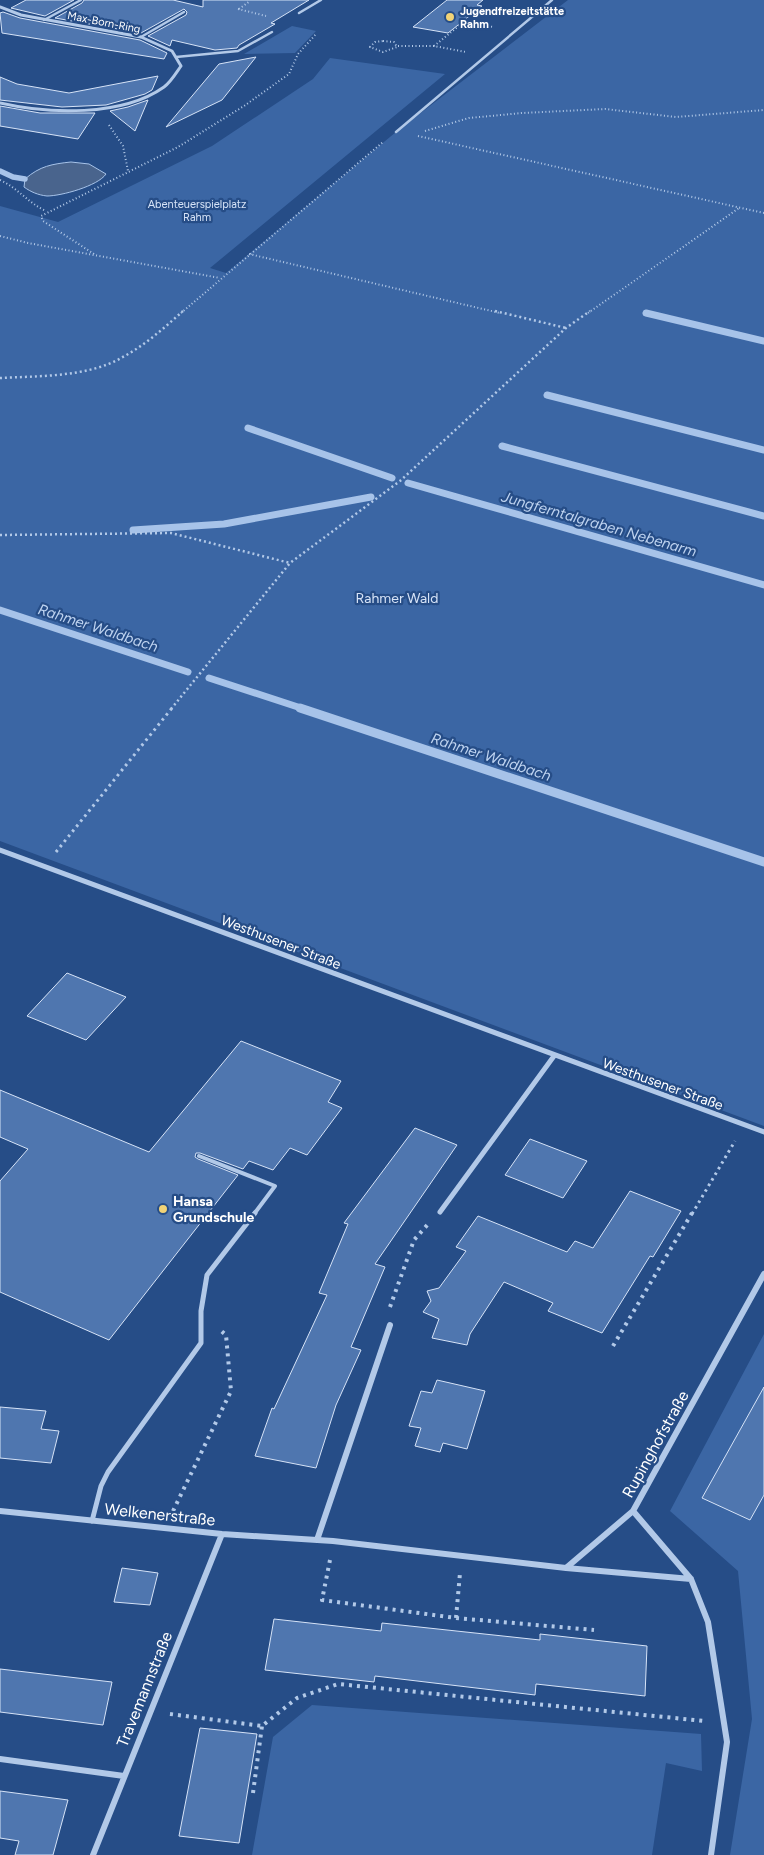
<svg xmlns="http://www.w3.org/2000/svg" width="764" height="1855" viewBox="0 0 764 1855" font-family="Figtree,sans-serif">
<rect width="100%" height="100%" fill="#264d87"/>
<path fill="#3b66a4" d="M 568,0 L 764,0 L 764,1126 L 0,841 L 0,206 L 58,222 L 212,146 L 313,79 L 330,58 L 445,74 L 210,268 L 226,273 L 396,132 Z
M 292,26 L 316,31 L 295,53 L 244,54 Z
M 764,1334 L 764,1855 L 730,1855 L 752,1719 L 738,1571 L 670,1511 Z
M 312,1705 L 701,1734 L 702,1771 L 666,1763 L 652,1855 L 252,1855 L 273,1737 Z"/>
<path fill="#49648d" stroke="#a7c3e9" d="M 71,162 L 89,164 L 106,174 C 98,186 61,196 47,196 C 38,195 31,192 24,187 L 25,179 C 40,166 52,164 71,162 Z"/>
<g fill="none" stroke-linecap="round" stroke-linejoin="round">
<path stroke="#a7c3e9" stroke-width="5.5" d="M 0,171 L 13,177 L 25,179"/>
<path stroke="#a7c3e9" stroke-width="7" d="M 646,313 L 764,341
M 547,395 L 764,450
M 248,428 L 392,478
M 502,446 L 764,516
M 408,483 L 764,585
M 133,530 L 224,524 L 371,497
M 0,610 L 188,672
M 209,678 L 304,709"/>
<path stroke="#a7c3e9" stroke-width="9" d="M 300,708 L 764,862"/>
</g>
<path fill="#4f76af" stroke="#d6e3f7" d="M 26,0 L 74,0 L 45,16 L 11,8 Z
M 84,0 L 173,0 L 203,7 L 203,0 L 309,0 L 271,23 L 275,24 L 239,45 L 237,48 L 215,50 L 172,40 L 170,46 L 148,36 L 186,15 L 187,12 L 184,9 L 141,33 L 55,18 L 82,3 Z
M 447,0 L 483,0 L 477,5 L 482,6 L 448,33 L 413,27 Z
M 3,12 L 20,18 L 140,40 L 167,53 L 164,59 L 2,33 L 0,13 Z
M 256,57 L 222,100 L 166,127 L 219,64 Z
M 158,76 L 152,90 L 145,94 L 106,105 L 62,107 L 0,100 L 0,77 L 17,84 L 69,93 Z
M 148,100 L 135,131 L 110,111 L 128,107 Z
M 0,106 L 40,113 L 95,113 L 78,139 L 0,126 Z
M 67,973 L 126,997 L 86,1040 L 27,1016 Z
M 241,1041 L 341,1081 L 328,1102 L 342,1108 L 307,1155 L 290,1148 L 273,1170 L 249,1161 L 243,1169 L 200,1153 L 196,1153 L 195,1157 L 198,1159 L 238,1175 L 109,1340 L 0,1292 L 0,1181 L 28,1149 L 0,1137 L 0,1090 L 149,1152 Z
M 415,1128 L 457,1145 L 375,1264 L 385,1267 L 351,1347 L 361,1350 L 336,1405 L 316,1468 L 255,1456 L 272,1408 L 274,1409 L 327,1295 L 319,1293 L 348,1224 L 344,1223 Z
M 530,1139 L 587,1161 L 563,1198 L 505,1175 Z
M 630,1191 L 681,1211 L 653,1257 L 650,1256 L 602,1333 L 548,1311 L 553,1303 L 504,1282 L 470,1334 L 467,1345 L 432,1338 L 439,1319 L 423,1312 L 431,1301 L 427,1291 L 439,1288 L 466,1251 L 456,1247 L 478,1216 L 567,1252 L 575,1241 L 593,1248 Z
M 437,1380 L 485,1391 L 467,1449 L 443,1443 L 440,1452 L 415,1446 L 421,1428 L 409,1426 L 421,1391 L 432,1393 Z
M 764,1387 L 764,1495 L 750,1520 L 702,1498 Z
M 0,1407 L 46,1411 L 41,1429 L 59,1431 L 51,1463 L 0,1458 Z
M 122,1568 L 158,1573 L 150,1605 L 114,1602 Z
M 274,1619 L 381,1631 L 382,1623 L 540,1640 L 540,1634 L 647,1646 L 645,1696 L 536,1684 L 535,1695 L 375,1676 L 374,1682 L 265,1670 Z
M 0,1669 L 112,1682 L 103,1725 L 0,1712 Z
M 200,1728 L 257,1734 L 239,1843 L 179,1836 Z
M 0,1791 L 68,1800 L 53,1855 L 15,1855 L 19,1841 L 0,1838 Z"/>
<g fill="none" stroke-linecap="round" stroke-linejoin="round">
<path stroke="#b2c9e8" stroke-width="2" stroke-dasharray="1 2.5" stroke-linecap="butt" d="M 238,9 L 266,16
M 239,9 L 250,1
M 383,41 L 394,42 L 397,47 L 383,52 L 370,47 L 375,42 Z
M 398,46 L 434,46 L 466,52
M 434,46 L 460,25 L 463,26 L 468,22 L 493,27
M 109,125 L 123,146 L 128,171
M 425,131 L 469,118 L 522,113 L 605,109 L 676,117 L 764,110
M 418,136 L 764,213
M 0,180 C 18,188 28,203 46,211
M 0,236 L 28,243 L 220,278
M 94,254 L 43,221 L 41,216 L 178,147 L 244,106 L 289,74 L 298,54 L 316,34
M 249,254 L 500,313
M 181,313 L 383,142
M 588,313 L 739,208"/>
<path stroke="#b2c9e8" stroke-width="2.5" stroke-dasharray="2 3" stroke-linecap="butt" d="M 495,311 L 566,328
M 0,378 C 38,376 88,377 121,358 C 144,346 163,329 183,311
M 0,535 L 171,533 L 290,563
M 171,709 L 290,563 L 400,481 L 566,328 L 590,311"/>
<path stroke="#b2c9e8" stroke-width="3" stroke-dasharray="2.5 4" stroke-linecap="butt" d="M 56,852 L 172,708
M 692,1214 L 735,1141"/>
<path stroke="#b2c9e8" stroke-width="4" stroke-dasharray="3 5" stroke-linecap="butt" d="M 390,1307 L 414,1240 L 429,1223
M 613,1346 L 692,1213
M 173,1511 L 231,1391 L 226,1335 L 219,1329
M 330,1560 L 322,1600 L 456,1618 L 594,1630
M 456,1618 L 460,1573
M 170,1714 L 262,1726 L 297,1698 L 338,1684 L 704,1721
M 253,1793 L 262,1726"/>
<path stroke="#b2c9e8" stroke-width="2.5" d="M 299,13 L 321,0
M 44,20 L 81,0
M 141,37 L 184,12
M 176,57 L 238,51 L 272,32
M 396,132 L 552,0"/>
<path stroke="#b2c9e8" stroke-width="4" d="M 199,1156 L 275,1186 L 254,1214"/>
<path stroke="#b2c9e8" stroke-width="5" d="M 92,1521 L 101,1486 L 108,1472 L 201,1343 L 201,1311 L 207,1275 L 255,1213"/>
<path stroke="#b2c9e8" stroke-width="3" d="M 0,7 L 21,15 L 141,37 L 172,51 L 181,66 C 176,73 171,82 164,87 C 122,117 48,114 0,103"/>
<path stroke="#b2c9e8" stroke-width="5" d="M 0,850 L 764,1132
M 440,1212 L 554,1056"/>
<path stroke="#b2c9e8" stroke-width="6" d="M 0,1511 L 222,1534 L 333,1541 L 566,1568 L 633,1511 L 764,1274
M 633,1511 L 691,1579 L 708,1622 L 727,1742 L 711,1855
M 317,1540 L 390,1325
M 566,1568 L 691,1579
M 0,1759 L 124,1776
M 93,1855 L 222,1534"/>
</g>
<g fill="#f1d377" stroke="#264d87" stroke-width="2">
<circle cx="450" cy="17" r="5"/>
<circle cx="163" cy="1209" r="5"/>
</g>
<g text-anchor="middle" stroke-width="4.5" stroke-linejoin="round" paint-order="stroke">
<g font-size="11" font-weight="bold" fill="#fff" stroke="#264d87" text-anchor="start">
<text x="460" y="15">Jugendfreizeitstätte<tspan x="460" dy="13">Rahm</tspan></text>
</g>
<g font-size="11" fill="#fff" stroke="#264d87">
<text transform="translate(104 22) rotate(11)" y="4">Max-Born-Ring</text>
</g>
<g font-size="11" fill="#d6e3f7" stroke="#264d87">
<text x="197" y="208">Abenteuerspielplatz<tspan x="197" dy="13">Rahm</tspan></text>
</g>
<g font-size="14" fill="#d6e3f7" stroke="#264d87">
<text x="397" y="603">Rahmer Wald</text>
</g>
<g font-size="14" fill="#fff" stroke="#264d87">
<text transform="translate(281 942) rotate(21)" y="5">Westhusener Straße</text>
<text transform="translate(663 1084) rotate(20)" y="5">Westhusener Straße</text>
</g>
<g font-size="14" font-weight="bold" fill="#fff" stroke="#264d87" text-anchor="start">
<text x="173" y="1206">Hansa<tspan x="173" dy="16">Grundschule</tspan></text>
</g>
<g font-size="15" font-style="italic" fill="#bed3f0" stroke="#264d87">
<text transform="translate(599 524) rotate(16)" y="5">Jungferntalgraben Nebenarm</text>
<text transform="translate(98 628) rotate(18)" y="5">Rahmer Waldbach</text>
<text transform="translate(491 757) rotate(18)" y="5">Rahmer Waldbach</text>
</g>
<g font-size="16" fill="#fff" stroke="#264d87">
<text transform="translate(655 1444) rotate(-61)" y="6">Rupinghofstraße</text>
<text transform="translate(160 1514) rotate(6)" y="6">Welkenerstraße</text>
<text transform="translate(144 1689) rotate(-68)" y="6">Travemannstraße</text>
</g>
</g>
</svg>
